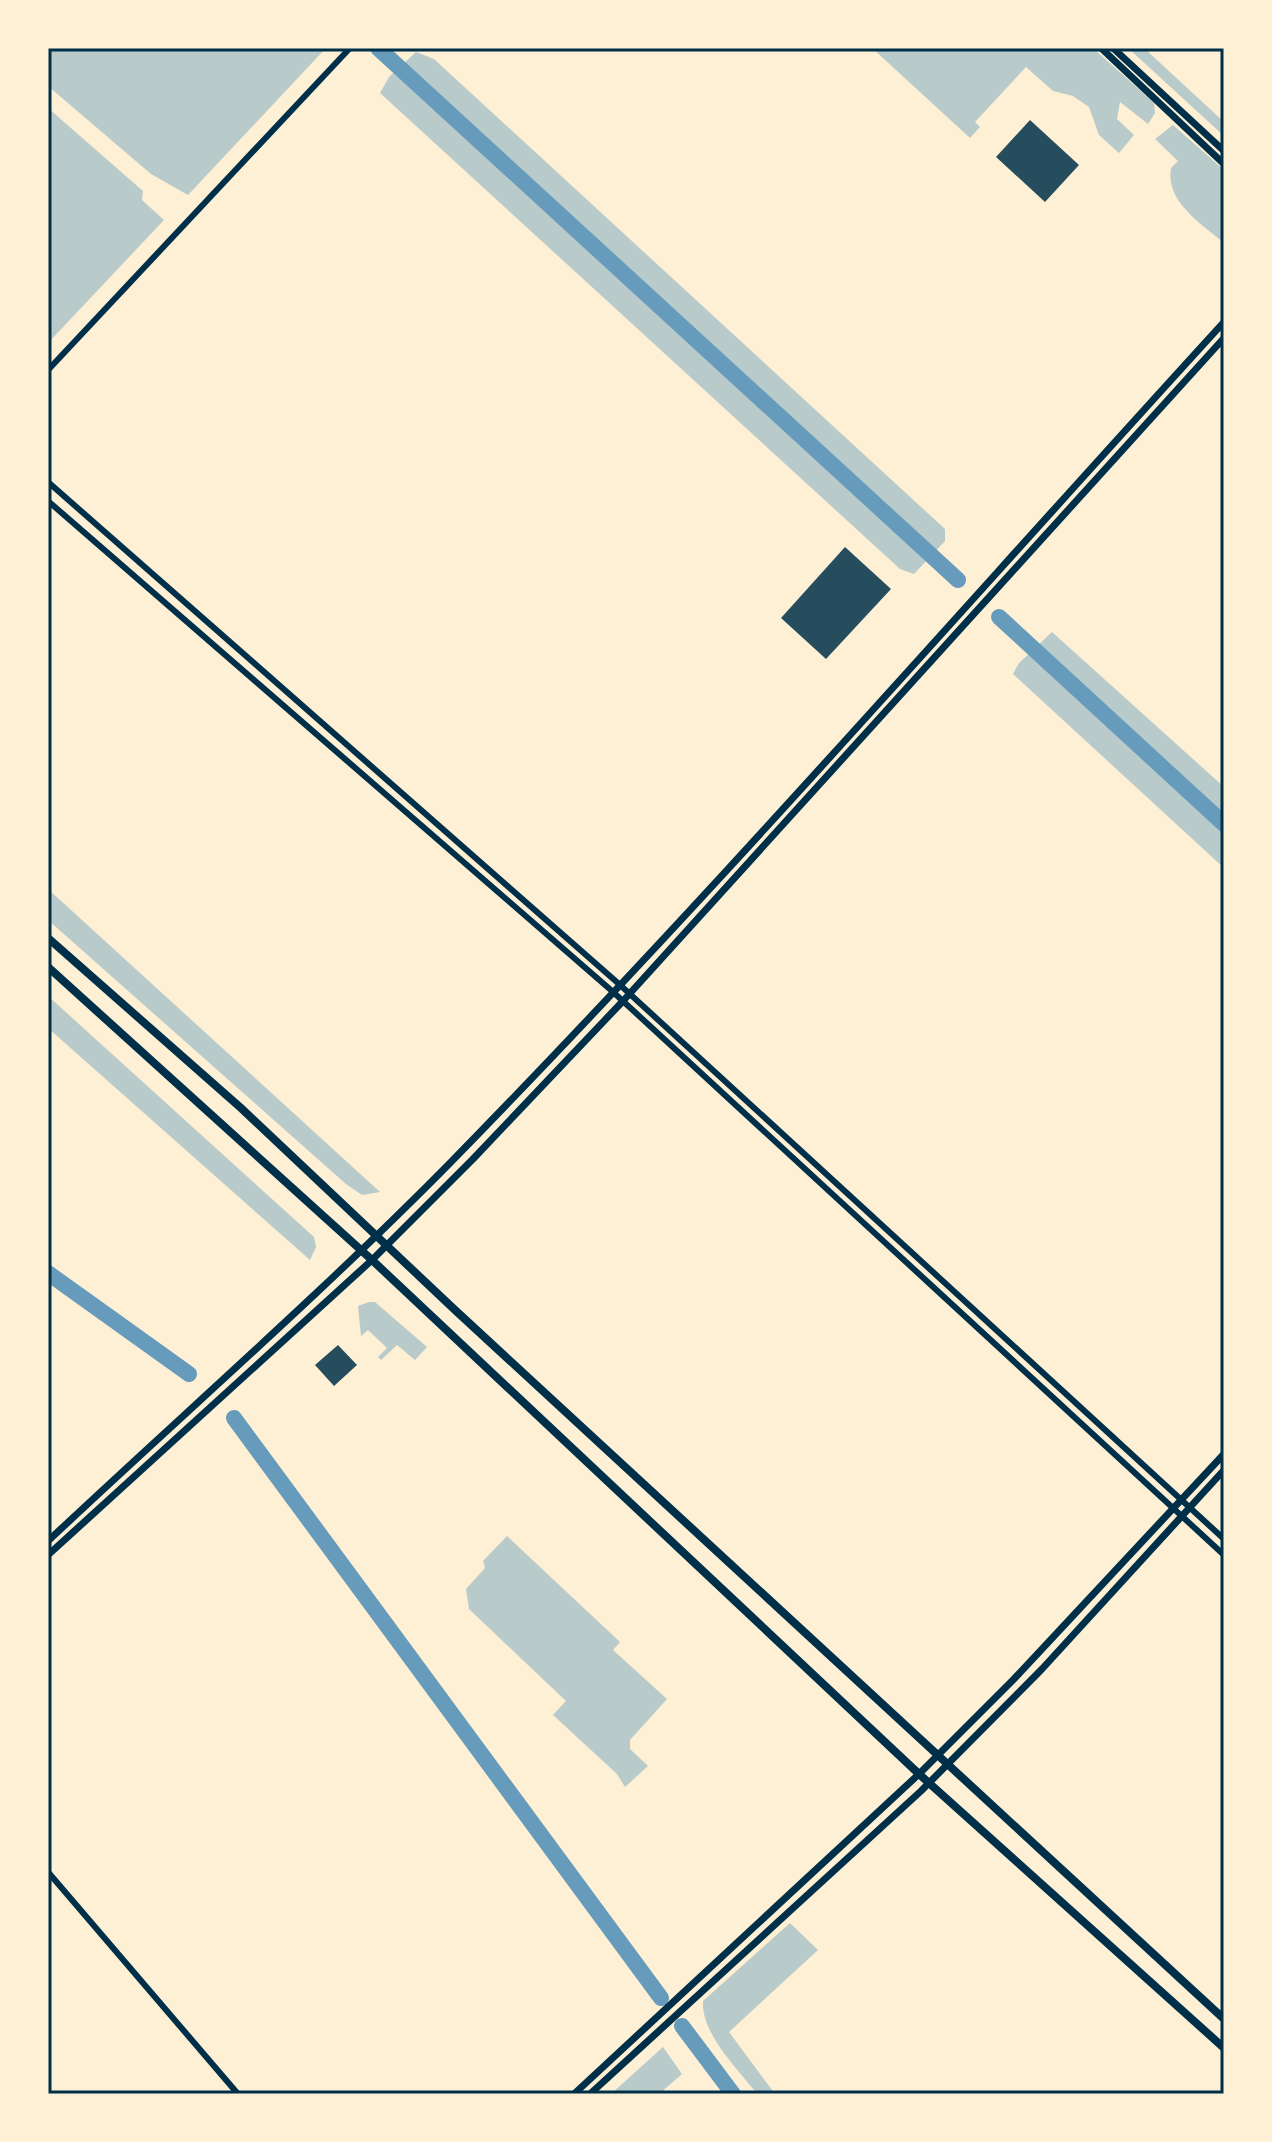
<svg xmlns="http://www.w3.org/2000/svg" width="1272" height="2142" viewBox="0 0 1272 2142" font-family="'Source Sans 3',sans-serif">
<rect width="100%" height="100%" fill="#fdf0d5"/>
<path fill="#b9caca" d="M 48,48 L 326,48 L 188,195 L 151,174 L 48,86 Z
M 872,48 L 1093,48 L 1154,103 L 1155,113 L 1148,124 L 1120,102 L 1117,119 L 1134,135 L 1119,153 L 1099,135 L 1089,107 L 1073,96 L 1053,91 L 1026,67 L 975,122 L 980,127 L 970,138 Z
M 1128,48 L 1144,48 L 1224,122 L 1224,136 Z
M 416,52 L 434,59 L 945,529 L 945,541 L 914,574 L 900,569 L 380,93 L 389,77 Z
M 48,108 L 143,191 L 142,200 L 164,220 L 48,343 Z
M 1173,125 L 1224,170 L 1224,243 C 1202,224 1165,202 1171,168 L 1178,161 L 1155,139 Z
M 1052,632 L 1224,787 L 1224,868 L 1013,674 L 1019,663 Z
M 48,889 L 380,1192 L 362,1195 L 346,1184 L 48,920 Z
M 48,996 L 314,1237 L 316,1247 L 310,1260 L 48,1028 Z
M 369,1302 L 375,1302 L 427,1347 L 415,1360 L 397,1345 L 381,1360 L 378,1357 L 387,1348 L 368,1330 L 361,1336 L 358,1306 Z
M 507,1536 L 620,1642 L 613,1650 L 667,1699 L 630,1740 L 630,1749 L 648,1766 L 625,1787 L 617,1774 L 553,1715 L 566,1701 L 469,1609 L 466,1589 L 485,1568 L 483,1561 Z
M 790,1923 L 818,1950 L 729,2032 L 775,2094 L 757,2094 C 738,2069 701,2034 703,2001 Z
M 663,2047 L 682,2074 L 659,2094 L 611,2094 Z"/>
<g fill="none" stroke-linecap="round" stroke-linejoin="round">
<path stroke="#669bbc" stroke-width="16" d="M 378,48 L 958,580
M 999,617 L 1224,824
M 48,1273 L 189,1374
M 234,1418 L 661,1998
M 682,2026 L 733,2094"/>
</g>
<path fill="#264d5e" d="M 1030,120 L 1079,165 L 1045,202 L 996,157 Z
M 845,547 L 891,589 L 826,659 L 781,618 Z
M 338,1345 L 357,1365 L 334,1386 L 315,1365 Z"/>
<g fill="none" stroke-linecap="round" stroke-linejoin="round">
<path stroke="#003049" stroke-width="6" d="M 48,370 L 350,48
M 48,482 L 619,984 L 1224,1539
M 48,501 L 612,991 L 1224,1555
M 48,1872 L 238,2094"/>
<path stroke="#003049" stroke-width="7" d="M 1101,48 L 1224,164
M 1113,48 L 1224,151
M 48,1541 C 182,1415 322,1293 451,1162 C 717,890 967,603 1224,322
M 48,1555 L 372,1260 L 473,1159 L 623,1001 L 1224,338
M 574,2094 L 919,1774 L 1013,1680 L 1224,1454
M 590,2094 L 921,1791 L 1042,1669 L 1224,1470"/>
<path stroke="#003049" stroke-width="8" d="M 48,938 L 241,1108 L 455,1310 L 1224,2019
M 48,967 L 372,1260 L 919,1774 L 1224,2048"/>
</g>
<rect width="1272" height="2142" fill="none" stroke="#fdf0d5" stroke-width="100"/>
<rect x="50" y="50" width="1172" height="2042" fill="none" stroke="#003049" stroke-width="3"/>
</svg>
